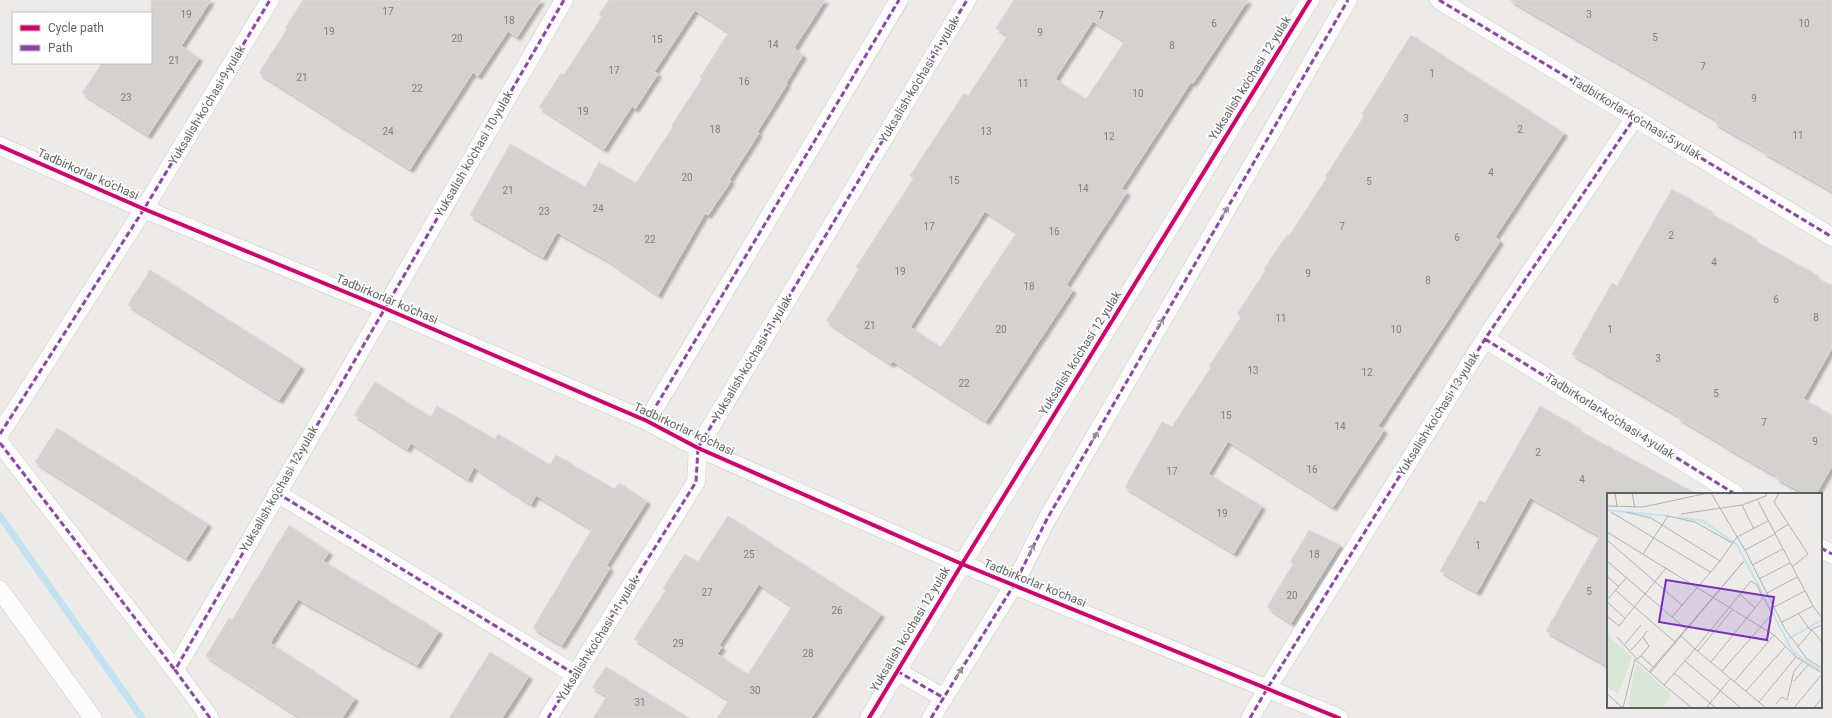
<svg xmlns="http://www.w3.org/2000/svg" width="1832" height="718" viewBox="0 0 1832 718" font-family="Roboto,sans-serif">
<defs>
<filter id="shadow"><feDropShadow dx="3.5" dy="3.5" stdDeviation="1" flood-color="#0004"/></filter>
</defs>
<rect width="100%" height="100%" fill="#ecebe8"/>
<g fill="none" stroke-linecap="round" stroke-linejoin="round">
<path stroke="#c2e1f1" stroke-width="7" d="M 0,516 L 142,718"/>
</g>
<path fill="#d3d2d0" stroke="#dcdad7" fill-rule="evenodd" filter="url(#shadow)" d="M 151,0 L 211,0 L 181,46 L 199,58 L 148,135 L 82,93 L 102,63 L 151,63 Z
M 303,0 L 541,0 L 517,37 L 508,31 L 478,76 L 473,72 L 410,169 L 259,73 L 287,29 L 285,28 Z
M 609,0 L 825,0 L 794,48 L 803,55 L 786,83 L 787,84 L 757,132 L 759,133 L 729,180 L 731,181 L 708,215 L 705,213 L 658,295 L 609,261 L 557,232 L 543,257 L 470,215 L 510,144 L 585,187 L 599,162 L 636,183 L 673,127 L 672,125 L 702,79 L 700,77 L 729,32 L 695,10 L 654,72 L 658,74 L 635,109 L 632,106 L 604,149 L 539,107 L 561,73 L 564,75 L 602,16 L 599,14 Z
M 1014,0 L 1248,0 L 1193,83 L 1191,82 L 1121,189 L 1127,192 L 1066,285 L 1073,290 L 986,421 L 893,361 L 891,364 L 826,321 L 859,269 L 856,267 L 914,178 L 910,176 L 964,93 L 968,96 L 1008,35 L 996,28 ZM 1093,21 L 1125,41 L 1086,99 L 1055,79 ZM 985,211 L 1017,232 L 941,347 L 910,327 Z
M 1510,0 L 1832,0 L 1832,191 L 1763,152 L 1764,151 L 1715,123 L 1717,120 Z
M 1411,35 L 1564,133 L 1495,237 L 1500,241 L 1378,426 L 1384,430 L 1333,507 L 1228,441 L 1208,474 L 1262,506 L 1234,553 L 1125,487 L 1162,422 L 1172,427 L 1211,367 L 1209,366 L 1241,317 L 1237,314 L 1266,270 L 1264,269 L 1287,235 L 1289,236 L 1327,178 L 1325,177 L 1364,116 L 1362,114 Z
M 1672,189 L 1709,210 L 1708,212 L 1753,237 L 1752,239 L 1815,274 L 1814,276 L 1832,286 L 1832,348 L 1803,399 L 1832,415 L 1832,466 L 1816,494 L 1806,494 L 1776,478 L 1777,476 L 1726,447 L 1726,446 L 1678,418 L 1679,416 L 1572,354 L 1612,283 L 1617,286 Z
M 150,270 L 301,366 L 279,400 L 128,305 Z
M 375,382 L 431,417 L 437,406 L 495,439 L 498,434 L 550,465 L 556,455 L 614,489 L 619,483 L 647,501 L 606,566 L 610,568 L 562,645 L 533,628 L 592,529 L 536,495 L 531,504 L 474,467 L 468,479 L 411,443 L 407,449 L 354,415 Z
M 1540,406 L 1577,427 L 1576,429 L 1697,494 L 1608,494 L 1608,666 L 1546,631 L 1600,536 L 1530,497 L 1477,592 L 1440,571 L 1480,500 L 1485,503 Z
M 57,428 L 208,524 L 186,558 L 35,462 Z
M 728,516 L 881,614 L 811,718 L 717,718 L 729,700 L 634,639 L 666,590 L 663,588 L 685,554 L 698,562 ZM 759,584 L 792,606 L 748,674 L 717,654 L 722,647 L 719,645 Z
M 289,525 L 329,552 L 323,561 L 439,631 L 417,665 L 298,599 L 270,643 L 355,698 L 342,718 L 301,718 L 206,656 L 229,618 L 232,620 Z
M 1309,530 L 1340,545 L 1291,623 L 1267,607 L 1293,564 L 1290,562 Z
M 490,652 L 529,676 L 502,718 L 449,718 Z
M 606,667 L 689,718 L 593,718 L 607,696 L 592,687 Z"/>
<g fill="none" stroke-linecap="round" stroke-linejoin="round">
<defs>
<path id="minor" d="M 1439,0 L 1832,237
M 0,146 L 144,209 L 384,308 L 647,421 L 698,448 L 962,564 L 1339,718
M 1485,339 L 1735,494
M 647,421 L 899,0
M 0,434 L 144,209 L 270,0
M 0,443 L 175,670
M 277,493 L 576,675
M 1821,548 L 1832,554
M 0,590 L 93,718
M 897,671 L 944,698
M 210,718 L 175,670 L 564,0
M 548,718 L 696,482 L 698,448 L 967,0
M 869,718 L 962,564 L 1310,0
M 931,718 L 1014,585 L 1047,519 L 1348,0
M 1250,718 L 1267,689 L 1485,339 L 1635,117"/>
</defs>
<use href="#minor" stroke="#c7c7c7" stroke-width="19"/>
<use href="#minor" stroke="#fcfcfc" stroke-width="18"/>
<path stroke="#8e44ad" stroke-width="3" stroke-dasharray="6 3" stroke-linecap="butt" d="M 1439,0 L 1832,237
M 1485,339 L 1735,494
M 647,421 L 899,0
M 0,434 L 144,209 L 270,0
M 0,443 L 175,670
M 277,493 L 576,675
M 1821,548 L 1832,554
M 897,671 L 944,698
M 210,718 L 175,670 L 564,0
M 548,718 L 696,482 L 698,448 L 967,0
M 931,718 L 1014,585 L 1047,519 L 1348,0
M 1250,718 L 1267,689 L 1485,339 L 1635,117"/>
<defs>
<path id="cycleway" d="M 0,146 L 144,209 L 384,308 L 647,421 L 698,448 L 962,564 L 1339,718
M 869,718 L 962,564 L 1310,0"/>
</defs>
<use href="#cycleway" stroke="#fff" stroke-width="6"/>
<use href="#cycleway" stroke="#d6006c" stroke-width="4"/>
</g>
<defs><path id="oneway-shaft" d="M-6 0H5M1.5-3L5.5 0L1.5 3" fill="none" stroke-width="1.6" stroke-linecap="round" stroke-linejoin="round"/></defs>
<g stroke="#959799">
<use href="#oneway-shaft" transform="translate(1225 212) rotate(-60)"/>
<use href="#oneway-shaft" transform="translate(1160 324) rotate(-60)"/>
<use href="#oneway-shaft" transform="translate(1095 437) rotate(-60)"/>
<use href="#oneway-shaft" transform="translate(1031 550) rotate(-63)"/>
<use href="#oneway-shaft" transform="translate(959 673) rotate(-58)"/>
</g>
<g text-anchor="middle" stroke-width="3.5" stroke-linejoin="round" paint-order="stroke">
<g font-size="10" fill="#7c7e80">
<text x="388" y="15">17</text>
<text x="186" y="18">19</text>
<text x="1589" y="18">3</text>
<text x="1101" y="19">7</text>
<text x="509" y="24">18</text>
<text x="1214" y="27">6</text>
<text x="1804" y="27">10</text>
<text x="329" y="35">19</text>
<text x="1040" y="36">9</text>
<text x="1655" y="41">5</text>
<text x="457" y="42">20</text>
<text x="657" y="43">15</text>
<text x="773" y="48">14</text>
<text x="1172" y="49">8</text>
<text x="174" y="64">21</text>
<text x="1703" y="70">7</text>
<text x="614" y="74">17</text>
<text x="1432" y="77">1</text>
<text x="302" y="81">21</text>
<text x="744" y="85">16</text>
<text x="1023" y="87">11</text>
<text x="417" y="92">22</text>
<text x="1138" y="97">10</text>
<text x="126" y="101">23</text>
<text x="1754" y="102">9</text>
<text x="583" y="115">19</text>
<text x="1406" y="122">3</text>
<text x="715" y="133">18</text>
<text x="1520" y="133">2</text>
<text x="388" y="135">24</text>
<text x="986" y="135">13</text>
<text x="1798" y="139">11</text>
<text x="1109" y="140">12</text>
<text x="1491" y="176">4</text>
<text x="687" y="181">20</text>
<text x="954" y="184">15</text>
<text x="1369" y="185">5</text>
<text x="1083" y="192">14</text>
<text x="508" y="194">21</text>
<text x="598" y="212">24</text>
<text x="544" y="215">23</text>
<text x="929" y="230">17</text>
<text x="1342" y="230">7</text>
<text x="1054" y="235">16</text>
<text x="1671" y="239">2</text>
<text x="1457" y="241">6</text>
<text x="650" y="243">22</text>
<text x="1714" y="266">4</text>
<text x="900" y="275">19</text>
<text x="1308" y="277">9</text>
<text x="1428" y="284">8</text>
<text x="1029" y="290">18</text>
<text x="1776" y="303">6</text>
<text x="1816" y="321">8</text>
<text x="1281" y="322">11</text>
<text x="870" y="329">21</text>
<text x="1001" y="333">20</text>
<text x="1396" y="333">10</text>
<text x="1610" y="333">1</text>
<text x="1658" y="362">3</text>
<text x="1253" y="374">13</text>
<text x="1367" y="376">12</text>
<text x="964" y="387">22</text>
<text x="1716" y="397">5</text>
<text x="1226" y="419">15</text>
<text x="1764" y="426">7</text>
<text x="1340" y="430">14</text>
<text x="1815" y="445">9</text>
<text x="1538" y="456">2</text>
<text x="1312" y="473">16</text>
<text x="1172" y="475">17</text>
<text x="1582" y="483">4</text>
<text x="1222" y="517">19</text>
<text x="1478" y="549">1</text>
<text x="749" y="558">25</text>
<text x="1314" y="558">18</text>
<text x="1589" y="595">5</text>
<text x="707" y="596">27</text>
<text x="1292" y="599">20</text>
<text x="837" y="614">26</text>
<text x="678" y="647">29</text>
<text x="808" y="657">28</text>
<text x="755" y="694">30</text>
<text x="640" y="706">31</text>
</g>
<g font-size="12" fill="#5e6164" stroke="#fff">
<text transform="translate(1250 78) rotate(-58)" y="4">Yuksalish ko'chasi 12 yulak</text>
<text transform="translate(919 80) rotate(-59)" y="4">Yuksalish ko'chasi 11 yulak</text>
<text transform="translate(207 105) rotate(-59)" y="4">Yuksalish ko'chasi 9 yulak</text>
<text transform="translate(1636 118) rotate(31)" y="4">Tadbirkorlar ko'chasi 5 yulak</text>
<text transform="translate(474 154) rotate(-60)" y="4">Yuksalish ko'chasi 10 yulak</text>
<text transform="translate(88 174) rotate(24)" y="4">Tadbirkorlar ko'chasi</text>
<text transform="translate(387 299) rotate(23)" y="4">Tadbirkorlar ko'chasi</text>
<text transform="translate(1080 353) rotate(-58)" y="4">Yuksalish ko'chasi 12 yulak</text>
<text transform="translate(752 358) rotate(-59)" y="4">Yuksalish ko'chasi 11 yulak</text>
<text transform="translate(1438 414) rotate(-58)" y="4">Yuksalish ko'chasi 13 yulak</text>
<text transform="translate(1610 416) rotate(32)" y="4">Tadbirkorlar ko'chasi 4 yulak</text>
<text transform="translate(684 429) rotate(25)" y="4">Tadbirkorlar ko'chasi</text>
<text transform="translate(279 489) rotate(-60)" y="4">Yuksalish ko'chasi 12 yulak</text>
<text transform="translate(1035 583) rotate(22)" y="4">Tadbirkorlar ko'chasi</text>
<text transform="translate(910 629) rotate(-59)" y="4">Yuksalish ko'chasi 12 yulak</text>
<text transform="translate(598 639) rotate(-58)" y="4">Yuksalish ko'chasi 11 yulak</text>
</g>
</g>
<g transform="translate(1607 493)">
<rect width="215" height="215" fill="#ecebe8"/>
<path d="M 0,142 L 25,164 L 11,202 L 0,193 ZM 29,170 L 64,202 L 55,215 L 25,215 L 21,211 Z" fill="#d9e6d5"/>
<path fill="none" stroke="#c2e1f1" stroke-width="2" d="M 0,17 L 61,23M 72,24 L 96,28 L 130,52 L 185,157 L 194,165 L 215,178M 181,146 L 215,127"/>
<path fill="none" stroke="#afb0af" stroke-width="1" d="M 8,0 L 10,13M 25,0 L 28,15M 104,0 L 138,57 L 179,138 L 191,153M 172,0 L 167,9 L 201,61 L 185,74M 151,8 L 206,113 L 215,125M 135,12 L 147,36M 0,13 L 36,14 L 101,0M 4,19 L 103,79M 19,19 L 44,25 L 113,68M 74,21 L 135,12 L 159,3 L 159,0M 0,39 L 167,142 L 189,164 L 215,180M 167,40 L 182,31M 0,47 L 76,113M 138,57 L 168,41M 36,61 L 61,23 L 88,29 L 125,50M 0,68 L 79,136M 145,72 L 176,56M 0,83 L 12,94M 152,86 L 183,70M 8,97 L 68,149M 160,100 L 190,84M 133,101 L 148,115M 0,107 L 19,85M 0,109 L 18,125M 167,114 L 198,98M 191,120 L 203,137 L 215,132M 0,123 L 12,133 L 59,75M 65,124 L 113,68 L 130,44 L 161,28M 175,129 L 206,113M 40,138 L 36,144 L 42,153 L 34,163 L 46,174M 74,143 L 88,156 L 144,88 L 150,92 L 156,105 L 104,169M 10,144 L 30,166 L 34,163M 215,149 L 205,137 L 191,154 L 200,166 L 215,175M 18,151 L 34,132M 24,157 L 36,144M 91,158 L 126,116M 78,168 L 134,215M 115,178 L 165,121 L 157,106M 42,179 L 137,68 L 43,180M 67,180 L 109,215M 187,188 L 201,172M 127,189 L 167,142M 57,192 L 85,215M 139,198 L 178,154M 0,201 L 16,215M 152,209 L 189,164M 169,211 L 175,204 L 180,207 L 187,178 L 195,169M 16,215 L 28,166 L 57,192 L 88,156 L 159,215M 99,215 L 124,185M 187,215 L 215,181M 207,215 L 215,205"/>
<path fill="#7b2cbf" fill-opacity="0.15" stroke="#7b2cbf" stroke-width="2" d="M 59,87 L 167,104 L 160,147 L 52,129 Z"/>
<rect width="215" height="215" fill="none" stroke="#5e6164" stroke-width="2"/>
</g>
<rect x="12" y="12" width="140" height="52" fill="#ffffff" stroke="#bfc0c1"/>
<rect x="20" y="25" width="20" height="6" fill="#d6006c" stroke="#bfc0c1"/>
<text x="48" y="32" font-size="12" fill="#5e6164">Cycle path</text>
<rect x="20" y="45" width="20" height="6" fill="#8e44ad" stroke="#bfc0c1"/>
<text x="48" y="52" font-size="12" fill="#5e6164">Path</text>
</svg>
